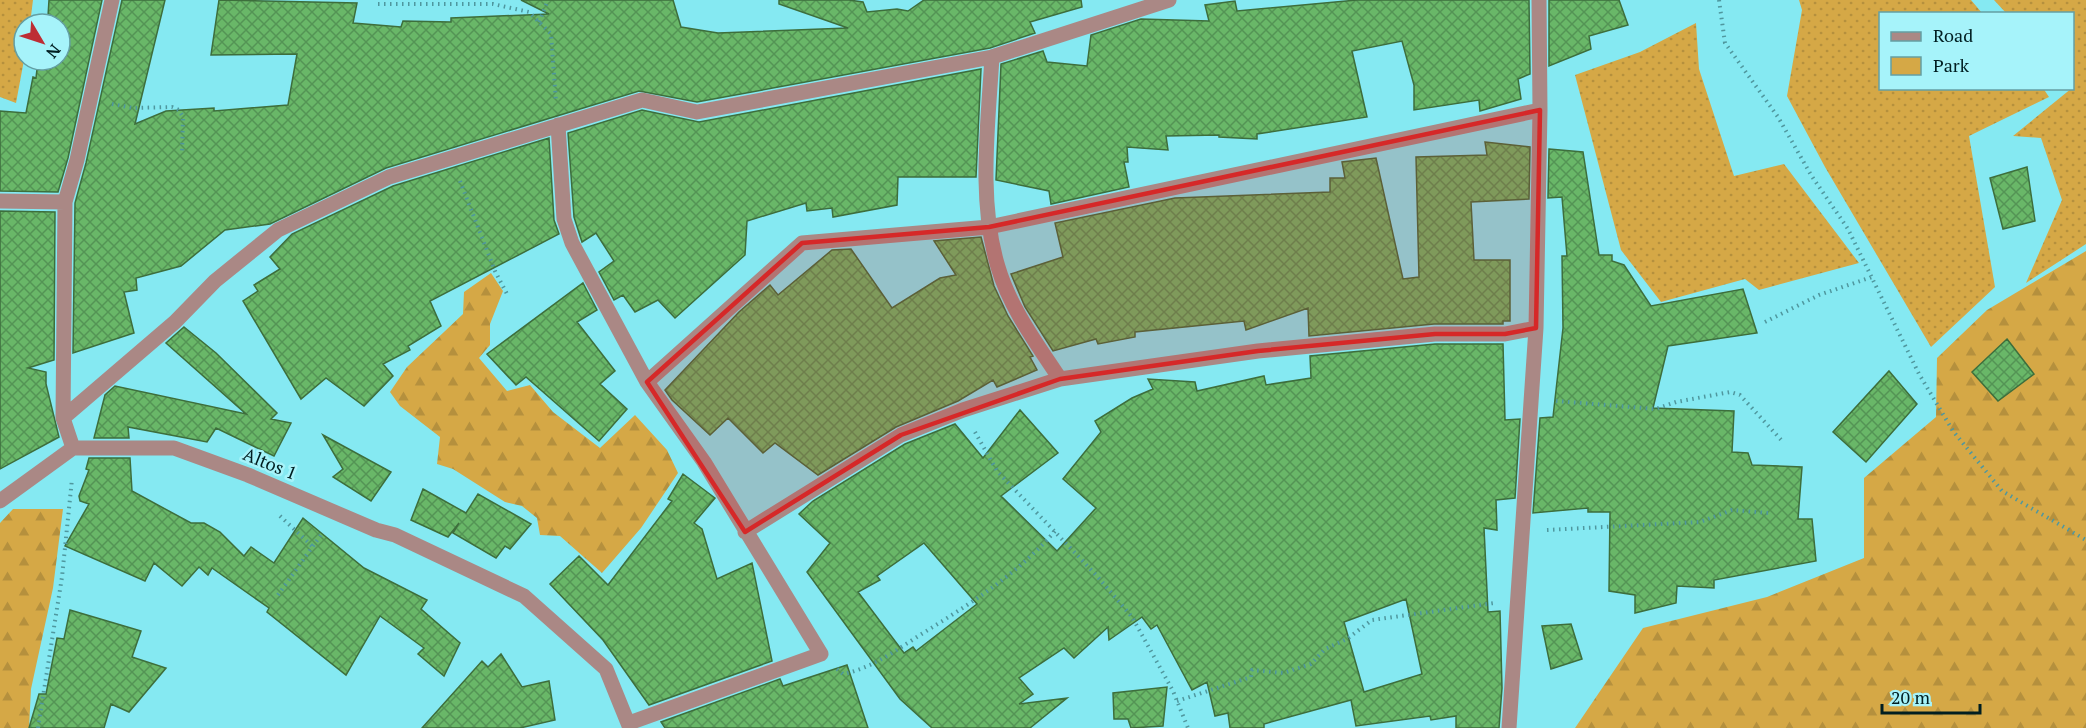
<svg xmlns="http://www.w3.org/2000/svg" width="2086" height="728" viewBox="0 0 2086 728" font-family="'PT Serif',serif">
<defs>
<pattern id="green-dots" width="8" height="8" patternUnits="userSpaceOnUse" patternTransform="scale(1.5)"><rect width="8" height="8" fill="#d5a846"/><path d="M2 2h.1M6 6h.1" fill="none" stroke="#b5903d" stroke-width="1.8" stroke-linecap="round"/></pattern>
<pattern id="forest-firs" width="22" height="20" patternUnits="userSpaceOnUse" patternTransform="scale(1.5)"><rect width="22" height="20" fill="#d5a846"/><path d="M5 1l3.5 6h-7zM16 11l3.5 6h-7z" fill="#b5903d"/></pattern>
<pattern id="building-cross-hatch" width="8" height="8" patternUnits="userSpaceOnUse" patternTransform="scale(1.5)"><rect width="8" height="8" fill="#69b768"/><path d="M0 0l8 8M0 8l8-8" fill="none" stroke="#549455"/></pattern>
</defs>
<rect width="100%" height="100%" fill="#85e9f2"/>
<path fill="url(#green-dots)" d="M 0,0 L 33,0 L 30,24 L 24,24 L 24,60 L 16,103 L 0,97 Z
M 1799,0 L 1971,0 L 1982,13 L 1880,14 L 1880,88 L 2043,88 L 2049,97 L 1969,136 L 1995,287 L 1931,347 L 1825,167 L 1787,96 L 1802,10 Z
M 1994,0 L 2086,0 L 2086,244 L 2026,283 L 2062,200 L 2041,138 L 2013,136 L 2072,88 L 2072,14 L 2006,13 Z
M 1696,23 L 1699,69 L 1734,176 L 1784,164 L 1859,263 L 1759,290 L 1745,279 L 1661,302 L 1621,250 L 1575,75 L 1640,52 Z"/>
<path fill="url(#forest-firs)" d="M 2086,251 L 2086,728 L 1575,728 L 1643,628 L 1767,597 L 1864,558 L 1864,478 L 1936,417 L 1937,358 L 1987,310 Z
M 491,273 L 503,291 L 490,324 L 490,345 L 479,358 L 507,391 L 530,385 L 553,412 L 600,448 L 635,415 L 667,450 L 678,473 L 641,528 L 602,573 L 560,536 L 540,535 L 537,518 L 522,506 L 505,502 L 453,469 L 437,464 L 440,437 L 400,406 L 390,392 L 407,367 L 463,314 L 464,292 Z
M 13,509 L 63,509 L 53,588 L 31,689 L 29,728 L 0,728 L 0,523 Z"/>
<path fill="url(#building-cross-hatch)" stroke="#3d6e3c" stroke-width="1.5" fill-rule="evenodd" d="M 49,0 L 102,0 L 68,158 L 58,192 L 0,191 L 0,111 L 26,113 L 33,77 L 36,78 L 38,60 L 60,60 L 60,24 L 43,24 L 44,16 L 48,16 Z
M 122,0 L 165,0 L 135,124 L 166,111 L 214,108 L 214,111 L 288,105 L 297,54 L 211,55 L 219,0 L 357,3 L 353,23 L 401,27 L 403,21 L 451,22 L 451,18 L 549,14 L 521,0 L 673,0 L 681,27 L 718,33 L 848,28 L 779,4 L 779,0 L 849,0 L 863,2 L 867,12 L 897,9 L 908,11 L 924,0 L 1081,0 L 1082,7 L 1030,22 L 1035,33 L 990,48 L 697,102 L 639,91 L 386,168 L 270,224 L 225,230 L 181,266 L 136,278 L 137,290 L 124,292 L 134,333 L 73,353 L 75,203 L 86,163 Z
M 1357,0 L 1529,0 L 1530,74 L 1518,79 L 1521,99 L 1480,111 L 1479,100 L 1414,110 L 1414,85 L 1402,41 L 1352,51 L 1367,117 L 1257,134 L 1257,139 L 1219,137 L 1219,135 L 1166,136 L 1168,150 L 1127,147 L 1128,162 L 1124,162 L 1129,187 L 1051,204 L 1049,191 L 996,180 L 1001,64 L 1043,51 L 1047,62 L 1087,66 L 1091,35 L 1141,19 L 1209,21 L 1205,5 L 1235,1 L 1237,11 Z
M 1549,0 L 1619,0 L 1628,25 L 1589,36 L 1591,49 L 1549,66 Z
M 981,69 L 976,177 L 898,177 L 897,205 L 833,217 L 832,208 L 807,211 L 806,203 L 747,221 L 745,255 L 675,318 L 658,300 L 635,312 L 623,295 L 614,300 L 599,272 L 614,261 L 596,233 L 582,242 L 581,239 L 574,217 L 568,133 L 642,110 L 699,122 Z
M 549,138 L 554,220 L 559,234 L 430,301 L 441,326 L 408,346 L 410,350 L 383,364 L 393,376 L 364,406 L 326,378 L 301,399 L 243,301 L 258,291 L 254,285 L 280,269 L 270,257 L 292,234 L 393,186 Z
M 1485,142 L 1530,147 L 1529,199 L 1471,202 L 1474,260 L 1510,260 L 1510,321 L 1503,321 L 1503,324 L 1434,324 L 1309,336 L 1308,308 L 1246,330 L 1244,321 L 1135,332 L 1135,337 L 1098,344 L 1096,339 L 1053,351 L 1025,307 L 1011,274 L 1063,257 L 1055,223 L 1175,198 L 1330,192 L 1330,178 L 1345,178 L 1342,162 L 1376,158 L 1403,279 L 1419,277 L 1416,157 L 1487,155 Z
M 1549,149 L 1583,152 L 1599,255 L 1612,255 L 1612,261 L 1624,265 L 1651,306 L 1743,289 L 1757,333 L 1668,346 L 1653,408 L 1734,411 L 1732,452 L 1748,453 L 1752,465 L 1802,467 L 1798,519 L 1812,519 L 1816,561 L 1714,580 L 1714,588 L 1677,586 L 1676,603 L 1635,613 L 1635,595 L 1609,591 L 1610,512 L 1588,512 L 1588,508 L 1533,513 L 1540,418 L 1553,417 L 1563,328 L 1562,256 L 1567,256 L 1562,197 L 1548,198 Z
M 2027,167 L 2035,221 L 2003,229 L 1990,178 Z
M 0,211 L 55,212 L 54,360 L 28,368 L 46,372 L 46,384 L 59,437 L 0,469 Z
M 981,237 L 994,286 L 1008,316 L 1033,356 L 1030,357 L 1037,370 L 997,387 L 993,380 L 958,401 L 896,427 L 818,475 L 775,443 L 763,453 L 728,418 L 710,435 L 672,400 L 665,390 L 739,312 L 770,285 L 778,295 L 832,250 L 851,249 L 892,308 L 940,278 L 956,275 L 934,241 Z
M 583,283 L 597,310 L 577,322 L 615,371 L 600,384 L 627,409 L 599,441 L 526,377 L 516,385 L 487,354 Z
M 184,327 L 216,353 L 277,413 L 271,419 L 291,423 L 274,456 L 216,428 L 207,442 L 128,427 L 129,438 L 94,438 L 105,395 L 115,386 L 246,414 L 166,343 Z
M 2007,339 L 2034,374 L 1998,401 L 1972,372 Z
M 1435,344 L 1503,344 L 1505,420 L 1520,419 L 1515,498 L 1496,500 L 1497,530 L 1484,528 L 1488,612 L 1500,611 L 1502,688 L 1499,728 L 1456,728 L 1456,716 L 1431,720 L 1430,716 L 1356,726 L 1351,700 L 1264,724 L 1264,728 L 1230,728 L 1228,713 L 1215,716 L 1207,682 L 1192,690 L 1157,625 L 1151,629 L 1142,617 L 1109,640 L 1108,627 L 1074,658 L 1064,648 L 1019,678 L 1033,694 L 1019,704 L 1067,698 L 1030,728 L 932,728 L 900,699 L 807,572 L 830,543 L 799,514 L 813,501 L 905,444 L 955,424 L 983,458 L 1020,410 L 1058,453 L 1001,496 L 1057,551 L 1096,508 L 1063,479 L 1101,432 L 1095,421 L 1132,398 L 1153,389 L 1148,379 L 1195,382 L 1197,391 L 1264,376 L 1266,385 L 1311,378 L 1310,356 ZM 924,543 L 977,604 L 916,651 L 913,647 L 904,653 L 858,592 L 880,580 L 877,576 ZM 1406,599 L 1422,674 L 1364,692 L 1344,622 Z
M 1889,371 L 1917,404 L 1866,462 L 1833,432 Z
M 323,435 L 391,472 L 371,501 L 333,477 L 343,469 Z
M 89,458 L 130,458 L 132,491 L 191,523 L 204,523 L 220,532 L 244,556 L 251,547 L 274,563 L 303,518 L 364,568 L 427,600 L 421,609 L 460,643 L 444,676 L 418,654 L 424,648 L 380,616 L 346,675 L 267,612 L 269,608 L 212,568 L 208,575 L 199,567 L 182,586 L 154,563 L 145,581 L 65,546 L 89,504 L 80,501 L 79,496 L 89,470 L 86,469 Z
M 683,474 L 715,498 L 694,523 L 702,529 L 717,579 L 752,563 L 772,661 L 649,705 L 603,640 L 550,584 L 579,556 L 608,585 L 672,501 L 668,499 Z
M 423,489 L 466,513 L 478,494 L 531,524 L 510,549 L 505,546 L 496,558 L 453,533 L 459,523 L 448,537 L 411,520 Z
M 70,610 L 141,631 L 132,657 L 166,668 L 129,712 L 111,704 L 104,728 L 29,728 L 39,694 L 46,694 L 57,638 L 64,639 Z
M 1571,624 L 1582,659 L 1551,669 L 1542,626 Z
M 501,654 L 522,687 L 549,681 L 555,720 L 520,728 L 422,728 L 482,661 L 488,667 Z
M 847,665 L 868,728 L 665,728 L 661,722 L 780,679 L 783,686 Z
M 1167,687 L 1163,726 L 1131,728 L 1128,719 L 1114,719 L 1113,693 Z"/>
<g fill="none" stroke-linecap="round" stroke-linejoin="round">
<path stroke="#4f979e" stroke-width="4" stroke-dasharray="1.5 4.5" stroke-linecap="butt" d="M 1719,0 L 1725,43 L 1778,117 L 1811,175 L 1848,229 L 1919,374 L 1953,431 L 2002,491 L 2086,540
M 378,4 L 493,4 L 529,12 L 551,34 L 556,102
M 539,22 L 548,0
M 112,104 L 133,108 L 172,107 L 179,110 L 183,117 L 182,153
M 460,181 L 495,271 L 507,294
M 1765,322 L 1819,295 L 1872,277
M 1556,401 L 1656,409 L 1676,402 L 1730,392 L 1740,395 L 1784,443
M 975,432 L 997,471 L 1097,576 L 1132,617 L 1173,691 L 1188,728
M 280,516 L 312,546
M 1547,530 L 1700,522 L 1732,510 L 1768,513
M 278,595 L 323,532
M 837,669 L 843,674 C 872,668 895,651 920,635 C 968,605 1017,575 1055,531
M 1177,701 L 1251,677 L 1252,670 L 1283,673 L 1311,664 L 1325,649 L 1347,639 L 1372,620 L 1494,603
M 38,728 L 62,577 L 72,479"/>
<path stroke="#aa8885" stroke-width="15" d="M 992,57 C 988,125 978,201 998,267 C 1010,308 1037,344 1060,379
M 558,125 L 564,219 L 572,243 L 647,382 L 704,462 L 821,654 L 629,723
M 0,201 L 65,202
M 647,382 L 802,243 L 989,227 L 1540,110
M 63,418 L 175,322 L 215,281 L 278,230 L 389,177 L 642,100 L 697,112 L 992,57 L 1169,0
M 73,448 L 63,418 L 65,202 L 77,160 L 112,0
M 0,501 L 73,448 L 174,448 L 248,475 L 376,530 L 395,535 L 524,596 L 606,669 L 630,728
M 745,532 L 901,435 L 963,410 L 1060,379 L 1258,351 L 1435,334 L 1505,334 L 1536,328
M 1509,728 L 1536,328 L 1540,110 L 1539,0"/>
</g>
<path fill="#d62828" fill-opacity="0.2" stroke="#d62828" stroke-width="4.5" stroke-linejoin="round" d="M 1540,110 L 1536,328 L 1505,334 L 1435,334 L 1258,351 L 1060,379 L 901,435 L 745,532 L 647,382 L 802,243 L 989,227 Z"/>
<g text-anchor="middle" stroke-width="5" stroke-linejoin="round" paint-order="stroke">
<g font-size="18" fill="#001e21" stroke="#a6f3fa">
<text transform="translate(270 464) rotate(22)" y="6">Altos 1</text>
</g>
</g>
<rect x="1879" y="12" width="195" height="78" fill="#a6f3fa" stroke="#649ea3" stroke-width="1.5"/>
<rect x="1891" y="32" width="30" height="9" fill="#aa8885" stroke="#649ea3" stroke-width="1.5"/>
<text x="1933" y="42" font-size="18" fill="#001e21">Road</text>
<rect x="1891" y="57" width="30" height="18" fill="#d5a846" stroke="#649ea3" stroke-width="1.5"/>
<text x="1933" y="72" font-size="18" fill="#001e21">Park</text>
<g transform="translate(42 42) rotate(129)"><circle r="28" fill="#a6f3fa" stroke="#649ea3" stroke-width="1.5"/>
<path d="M0-4.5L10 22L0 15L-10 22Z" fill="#bd2d34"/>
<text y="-9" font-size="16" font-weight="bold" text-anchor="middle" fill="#001e21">N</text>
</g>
<path d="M1882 704v9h98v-9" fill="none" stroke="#001e21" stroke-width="3"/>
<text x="1891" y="704" font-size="18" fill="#001e21" stroke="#a6f3fa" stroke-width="4.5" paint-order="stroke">20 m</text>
</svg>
